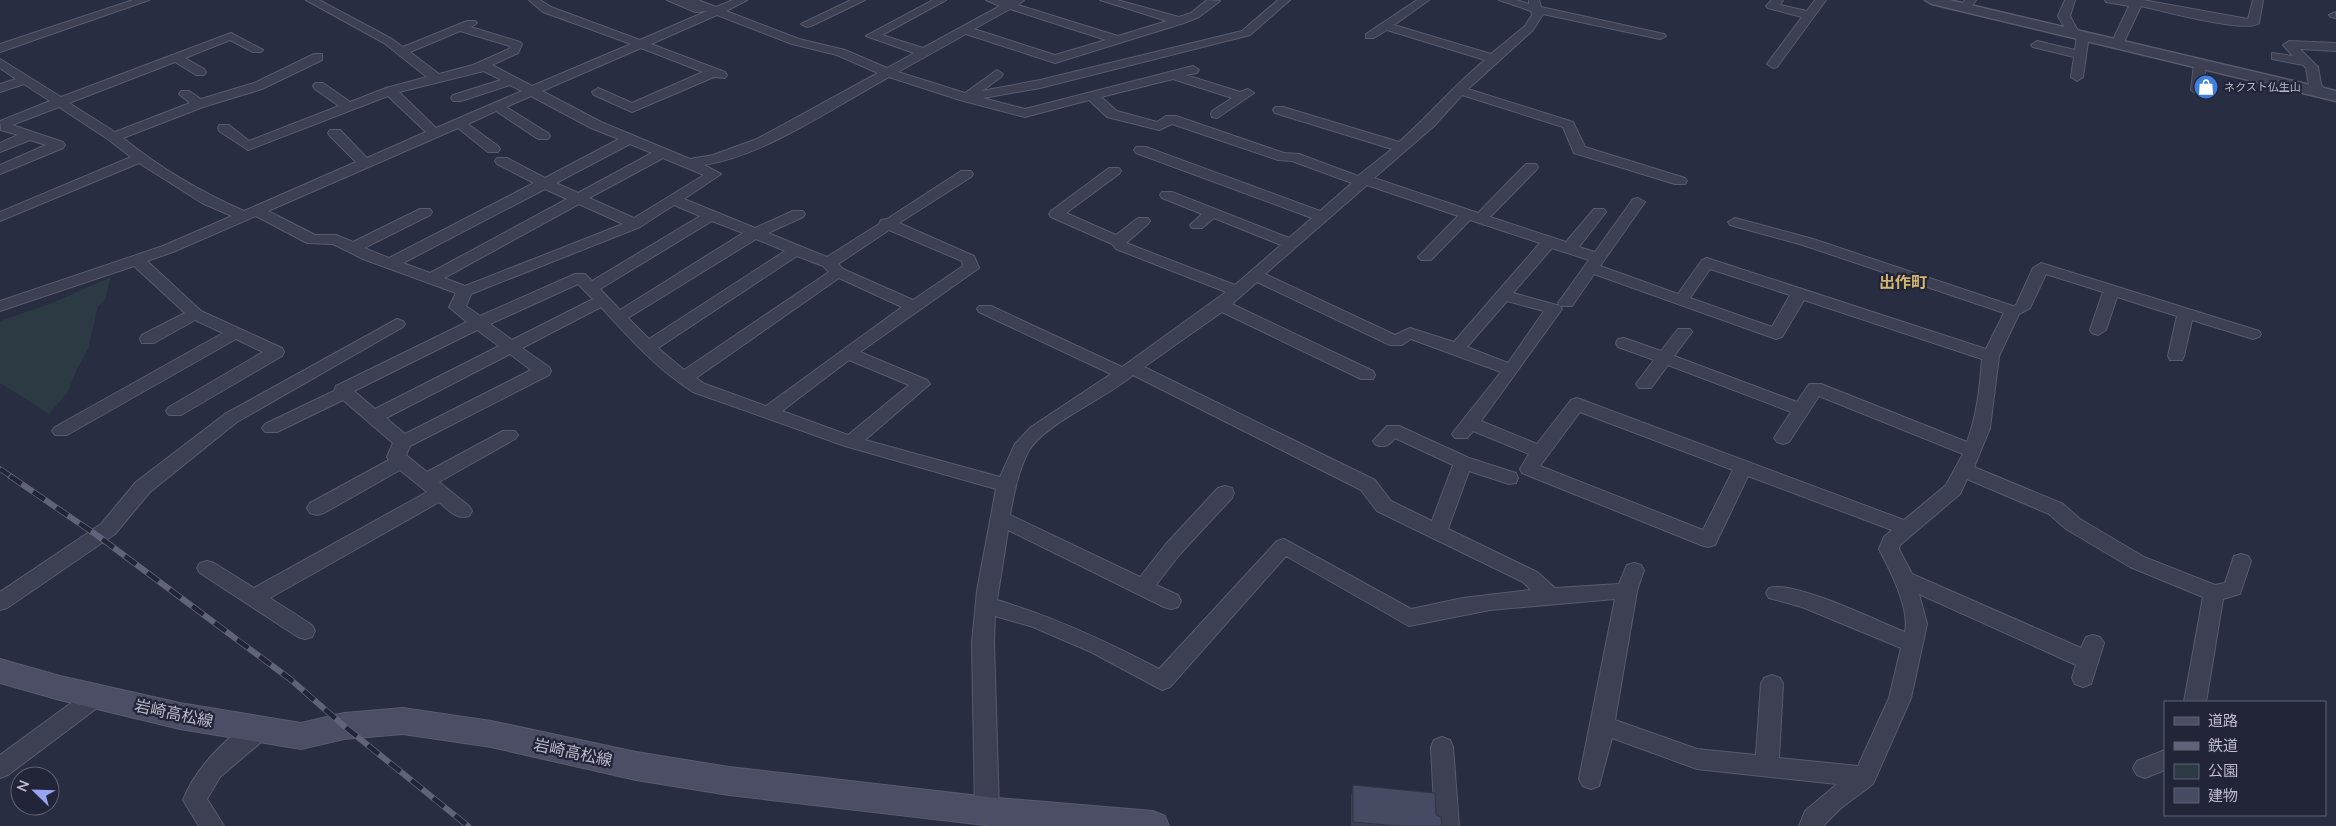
<svg xmlns="http://www.w3.org/2000/svg" width="2336" height="826" viewBox="0 0 2336 826" font-family="Lato,'Noto Sans JP',sans-serif">
<rect width="100%" height="100%" fill="#292d42"/>
<path fill="#2b3a43" d="M 111,277 L 105,299 L 98,306 L 88,349 L 76,371 L 68,392 L 49,414 L 0,383 L 0,321 L 52,303 Z"/>
<g fill="none" stroke-linecap="round" stroke-linejoin="round">
<defs>
<path id="minor" d="M 133,0 L 149,0 L 0,52 L 0,44 Z
M 306,0 L 319,0 L 392,39 L 403,47 L 467,21 L 475,21 L 477,23 L 471,27 L 520,42 L 522,44 L 518,53 L 492,65 L 532,86 L 631,44 L 543,12 L 529,0 L 540,0 L 551,7 L 640,40 L 707,11 L 695,12 L 667,0 L 698,0 L 716,7 L 733,0 L 747,0 L 726,11 L 799,39 L 845,50 L 887,68 L 914,53 L 866,36 L 933,0 L 946,0 L 882,35 L 923,48 L 1000,6 L 986,0 L 1024,0 L 1018,5 L 1118,36 L 1167,21 L 1100,0 L 1117,0 L 1179,17 L 1191,13 L 1207,0 L 1220,1 L 1199,17 L 1184,23 L 1055,63 L 966,34 L 898,72 L 965,93 L 997,70 L 1003,74 L 1001,77 L 982,91 L 1040,80 L 1242,31 L 1278,0 L 1290,0 L 1250,35 L 1040,88 L 983,98 L 1025,109 L 1193,66 L 1199,70 L 1197,73 L 1186,75 L 1240,92 L 1248,89 L 1254,93 L 1217,118 L 1212,117 L 1211,114 L 1212,111 L 1232,98 L 1173,79 L 1101,97 L 1117,111 L 1157,122 L 1166,116 L 1176,116 L 1284,153 L 1299,154 L 1358,176 L 1392,149 L 1275,113 L 1273,110 L 1275,107 L 1283,107 L 1399,142 C 1429,116 1454,85 1485,60 L 1387,30 L 1374,38 L 1366,38 L 1366,34 L 1417,0 L 1429,0 L 1394,25 L 1491,54 L 1525,26 L 1532,15 L 1531,11 L 1499,0 L 1516,0 L 1529,4 L 1529,0 L 1539,0 L 1541,7 L 1664,34 L 1666,36 L 1660,39 L 1543,14 L 1533,30 L 1468,89 L 1573,122 L 1585,147 L 1685,178 L 1687,181 L 1685,184 L 1675,184 L 1574,153 L 1563,127 L 1462,95 L 1434,126 L 1374,178 L 1478,213 L 1526,164 L 1536,164 L 1538,167 L 1536,170 L 1490,217 L 1566,242 L 1594,209 L 1604,209 L 1606,212 L 1579,247 L 1595,252 L 1633,199 L 1638,198 L 1645,202 L 1600,266 L 1678,294 L 1702,260 L 1707,258 L 1986,349 L 2004,313 L 1803,245 L 1730,225 L 1728,222 L 1735,218 L 1813,239 L 2013,306 L 2016,305 L 2033,268 L 2041,263 L 2259,331 L 2261,334 L 2259,337 L 2253,339 L 2192,320 L 2184,356 L 2182,360 L 2170,360 L 2168,356 L 2177,316 L 2117,297 L 2106,330 L 2098,335 L 2092,333 L 2090,330 L 2103,292 L 2046,274 L 2030,308 L 2019,314 L 1999,356 L 1990,428 L 1974,467 L 2063,504 L 2080,519 L 2144,557 L 2215,585 L 2225,583 L 2234,556 L 2241,554 L 2248,556 L 2251,561 L 2240,594 L 2223,599 L 2206,702 L 2184,702 L 2203,597 L 2130,567 L 2066,529 L 2049,514 L 1967,479 L 1960,494 L 1900,545 L 1899,549 L 1912,574 L 2081,648 L 2086,637 L 2093,635 L 2100,637 L 2104,643 L 2091,684 L 2083,687 L 2075,684 L 2072,678 L 2076,665 L 1919,594 L 1927,624 L 1911,698 L 1873,784 L 1841,808 L 1823,826 L 1799,826 L 1805,811 L 1837,784 L 1697,769 L 1612,738 L 1599,786 L 1591,789 L 1583,786 L 1579,779 L 1615,599 L 1490,610 L 1409,626 L 1286,556 L 1170,687 L 1162,690 L 1091,652 L 1033,627 L 995,616 L 994,642 L 999,811 L 995,819 L 987,822 L 979,819 L 975,811 L 972,642 L 977,591 L 996,489 L 845,446 L 693,392 C 657,369 630,339 601,307 L 522,348 L 549,367 L 551,371 L 549,375 L 410,446 L 406,455 L 427,472 L 503,431 L 515,431 L 518,435 L 515,439 L 439,482 L 469,506 L 472,511 L 469,516 C 456,520 449,510 439,502 L 270,598 L 312,625 L 315,631 L 312,637 L 305,639 L 298,637 L 200,573 L 197,568 L 200,563 L 207,561 L 214,563 L 254,588 L 427,492 L 400,470 L 324,513 L 317,515 L 310,513 L 307,508 L 310,503 L 389,460 L 387,457 L 393,443 L 343,400 L 277,432 L 265,432 L 262,428 L 265,424 L 334,391 L 336,386 L 467,322 L 449,307 L 456,293 L 363,259 L 333,244 L 307,243 L 256,216 L 173,252 L 147,261 L 201,311 L 282,348 L 284,352 L 282,356 L 181,415 L 169,415 L 166,411 L 169,407 L 263,352 L 236,339 L 67,435 L 55,435 L 52,431 L 55,427 L 223,333 L 195,320 L 154,343 L 142,343 L 140,339 L 142,335 L 185,313 L 134,266 L 0,311 L 0,301 L 163,246 L 232,216 L 202,203 L 139,163 L 0,221 L 0,212 L 131,157 L 109,140 L 59,107 L 12,125 L 63,142 L 65,145 L 63,148 L 0,174 L 0,165 L 46,145 L 30,140 L 0,152 L 0,143 L 18,135 L 1,130 L 0,121 L 50,101 L 24,84 L 0,92 L 0,84 L 16,79 L 0,68 L 0,59 L 61,97 L 231,33 L 263,50 L 261,52 L 253,52 L 230,40 L 185,58 L 204,69 L 206,72 L 204,75 L 196,75 L 175,62 L 69,103 L 115,132 L 190,103 L 179,94 L 181,91 L 189,91 L 201,99 L 254,83 L 314,54 L 322,54 L 322,60 L 262,89 L 203,107 L 123,138 C 160,168 201,192 244,211 L 356,162 L 330,136 L 328,133 L 330,130 L 340,130 L 367,158 L 426,132 L 388,96 L 248,150 L 219,131 L 218,128 L 219,125 L 229,125 L 249,141 L 339,106 L 315,89 L 313,86 L 315,83 L 323,83 L 350,102 L 386,88 L 427,77 L 384,43 ZM 1010,9 L 1106,40 L 1055,55 L 974,29 ZM 717,15 L 792,44 L 837,55 L 878,73 L 757,139 L 713,155 L 690,159 L 601,122 L 542,91 L 641,48 L 703,72 L 632,103 L 598,88 L 592,92 L 594,95 L 632,112 L 714,77 L 725,78 L 727,75 L 725,72 L 651,44 ZM 460,31 L 510,46 L 509,49 L 473,65 L 439,74 L 410,52 ZM 484,71 L 501,80 L 453,95 L 451,98 L 453,101 L 461,101 L 510,85 L 522,91 L 436,128 L 399,92 ZM 889,77 L 960,100 L 1025,117 L 1089,100 L 1107,117 L 1159,130 L 1172,124 L 1278,160 L 1292,161 L 1352,183 L 1320,211 L 1146,147 L 1136,147 L 1134,150 L 1136,153 L 1312,218 L 1289,238 L 1172,192 L 1162,192 L 1160,195 L 1162,198 L 1202,214 L 1190,225 L 1192,228 L 1202,228 L 1214,218 L 1281,245 L 1235,285 L 1126,243 L 1148,224 L 1150,221 L 1148,218 L 1138,218 L 1116,235 L 1066,213 L 1119,174 L 1121,171 L 1119,168 L 1109,168 L 1051,211 L 1049,214 L 1051,217 L 1112,244 L 1116,249 L 1226,292 L 1122,367 L 991,306 L 979,306 L 977,309 L 979,312 L 1111,374 L 1031,427 L 1015,444 L 1000,477 L 865,440 L 930,384 L 927,380 L 860,352 L 979,268 L 974,256 L 899,223 L 971,177 L 973,174 L 971,171 L 961,171 L 887,219 L 881,220 L 879,224 L 827,257 L 768,233 L 803,217 L 805,214 L 803,211 L 793,211 L 755,228 L 684,199 L 721,174 L 704,165 C 766,155 834,107 889,77 ZM 531,96 L 591,128 L 619,139 L 545,178 L 507,158 L 497,158 L 495,161 L 497,164 L 534,183 L 389,258 L 364,248 L 430,215 L 432,212 L 430,209 L 420,209 L 353,242 L 336,235 L 315,235 L 268,211 L 458,128 L 488,152 L 498,152 L 500,149 L 498,146 L 468,124 L 496,111 L 538,139 L 548,139 L 550,136 L 548,133 L 506,107 ZM 630,144 L 652,153 L 578,193 L 556,183 ZM 663,158 L 704,175 L 634,218 L 589,198 ZM 1367,185 L 1458,216 L 1421,254 L 1418,257 L 1421,260 L 1431,260 L 1470,220 L 1540,243 L 1454,342 L 1410,328 L 1395,335 L 1265,274 ZM 545,189 L 567,199 L 430,273 L 403,263 ZM 579,204 L 623,224 L 465,286 L 444,278 ZM 674,205 L 700,216 L 592,281 L 585,274 L 575,274 L 480,316 L 466,306 L 471,294 L 640,227 ZM 712,221 L 743,233 L 620,310 L 600,289 ZM 889,230 L 962,261 L 963,266 L 913,300 L 843,269 L 838,264 ZM 756,239 L 785,251 L 649,339 L 628,318 ZM 1552,248 L 1589,260 L 1558,303 L 1560,306 L 1572,306 L 1594,274 L 1776,339 L 1782,337 L 1804,300 L 1982,359 C 1980,387 1977,415 1967,442 L 1821,384 L 1809,384 L 1797,402 L 1674,356 L 1692,332 L 1690,329 L 1678,329 L 1661,351 L 1624,338 L 1618,339 L 1616,343 L 1618,347 L 1654,360 L 1636,384 L 1639,388 L 1651,388 L 1668,365 L 1791,412 L 1774,438 L 1777,442 L 1783,444 L 1789,442 L 1819,396 L 1963,454 L 1946,485 L 1904,520 L 1577,398 L 1571,400 L 1537,444 L 1481,421 L 1562,309 L 1560,306 L 1513,293 ZM 797,256 L 823,266 L 829,272 L 684,370 L 658,348 ZM 1710,269 L 1790,295 L 1772,327 L 1690,298 ZM 839,278 L 902,307 L 766,406 L 705,384 L 696,378 ZM 1257,282 L 1390,345 L 1402,345 L 1411,339 L 1501,372 L 1455,430 L 1452,434 L 1455,438 L 1467,438 L 1473,431 L 1529,454 L 1520,469 L 1522,473 L 1701,545 L 1708,547 L 1715,545 L 1748,476 L 1892,530 L 1884,537 L 1879,549 C 1890,570 1910,608 1905,632 C 1877,621 1794,580 1769,588 L 1766,593 L 1769,598 L 1802,607 L 1901,648 L 1889,698 L 1858,766 L 1779,758 L 1783,684 L 1780,678 L 1772,675 L 1764,678 L 1761,684 L 1756,755 L 1697,749 L 1615,720 L 1637,591 L 1644,570 L 1641,565 L 1634,563 L 1627,565 L 1619,584 L 1555,588 L 1537,572 L 1448,529 L 1469,471 L 1509,484 L 1516,483 L 1518,478 L 1516,473 L 1469,458 L 1399,426 L 1387,426 L 1373,441 L 1376,445 C 1385,448 1389,445 1395,438 L 1453,465 L 1432,521 L 1391,501 L 1375,480 L 1144,367 L 1222,312 L 1361,379 L 1373,379 L 1375,375 L 1373,371 L 1232,304 ZM 578,284 L 593,299 L 512,340 L 490,324 ZM 1507,301 L 1544,311 L 1508,363 L 1467,347 ZM 477,330 L 499,346 L 375,409 L 354,391 ZM 510,354 L 531,370 L 405,434 L 386,418 ZM 849,360 L 909,385 L 848,435 L 782,411 ZM 1133,375 L 1361,490 L 1377,511 L 1523,582 L 1531,590 L 1463,598 L 1411,609 L 1284,539 L 1277,541 L 1159,669 C 1106,641 1054,617 997,600 L 1008,530 L 1164,607 L 1171,609 L 1178,607 L 1181,601 L 1178,595 L 1156,585 L 1180,554 L 1232,498 L 1234,493 L 1232,488 L 1225,486 L 1218,488 L 1166,544 L 1140,577 L 1010,515 C 1014,493 1018,472 1028,452 C 1042,425 1108,397 1133,375 ZM 1580,412 L 1733,470 L 1703,530 L 1540,466 Z
M 851,0 L 865,0 L 811,26 L 807,27 L 801,24 Z
M 1772,0 L 1783,0 L 1780,5 L 1807,11 L 1815,0 L 1826,0 L 1777,67 L 1773,68 L 1767,64 L 1802,17 L 1768,8 L 1766,6 Z
M 1965,0 L 1976,0 L 1970,9 L 1966,10 L 1960,7 Z
M 2065,0 L 2075,0 L 2070,16 L 2079,33 L 2083,32 L 2089,35 L 2083,77 L 2077,81 L 2071,77 L 2074,57 L 2033,47 L 2031,45 L 2037,41 L 2075,50 L 2077,35 L 2069,35 L 2058,16 Z
M 2105,0 L 2143,0 L 2248,19 L 2253,0 L 2263,0 L 2259,23 C 2248,34 2159,10 2141,6 L 2123,44 L 2117,47 L 2111,44 L 2129,6 L 2106,2 Z
M 2335,12 L 2336,18 L 2331,17 L 2329,15 Z
M 2289,41 L 2336,43 L 2336,51 L 2300,49 L 2318,67 L 2321,84 L 2328,93 L 2326,96 L 2318,96 L 2309,85 L 2306,68 L 2303,65 L 2272,59 L 2272,53 L 2293,56 L 2283,45 Z
M 2200,60 L 2206,64 L 2203,90 L 2197,94 L 2191,90 L 2194,64 Z
M 397,319 L 403,321 L 405,324 L 403,327 L 237,422 L 150,492 L 115,534 L 7,608 L 0,610 L 0,592 L 101,524 L 136,482 L 225,414 Z
M 97,687 L 105,690 L 108,696 L 105,702 L 8,775 L 0,778 L 0,755 L 89,690 Z
M 259,720 L 267,723 L 270,730 L 267,737 L 220,777 L 207,799 L 224,826 L 199,826 L 183,800 C 194,771 229,731 259,720 Z
M 1442,737 L 1450,740 L 1453,747 L 1459,826 L 1435,826 L 1431,747 L 1434,740 Z
M 2165,750 L 2165,770 L 2145,778 L 2137,775 L 2133,768 L 2137,761 Z"/>
<path id="tertiary" d="M 1925,0 L 1949,0 L 2336,91 L 2336,101 L 1932,4 Z"/>
<path id="secondary" d="M 0,659 L 60,676 L 180,703 L 301,723 L 344,713 L 403,708 L 491,721 L 636,752 L 729,767 L 997,798 L 1153,811 L 1165,816 L 1169,826 L 993,826 L 729,795 L 636,780 L 491,747 L 403,734 L 344,739 L 301,749 L 180,729 L 60,700 L 0,683 Z"/>
</defs>
<use href="#minor" stroke="#595b6d" stroke-width="2"/>
<use href="#tertiary" stroke="#595b6d" stroke-width="3"/>
<use href="#secondary" stroke="#595b6d" stroke-width="2"/>
<use href="#minor" fill="#3d4052" fill-rule="evenodd"/>
<use href="#tertiary" fill="#3d4052" fill-rule="evenodd"/>
<use href="#secondary" fill="#4c4e65" fill-rule="evenodd"/>
<defs>
<path id="rail-far1" d="M 0,469 L 12,477"/>
<path id="rail" d="M 10,476 L 98,536 L 290,679 L 344,726 L 468,826"/>
</defs>
<use href="#rail-far1" stroke="#606379" stroke-width="5.5"/>
<use href="#rail" stroke="#606379" stroke-width="6"/>
<use href="#rail-far1" stroke="#222538" stroke-width="4" stroke-dasharray="11" stroke-linecap="butt"/>
<use href="#rail" stroke="#222538" stroke-width="4.5" stroke-dasharray="14" stroke-linecap="butt"/>
</g>
<path fill="#3c4054" d="M 1353,785 L 1442,826 L 1351,826 L 1351,796 Z"/>
<path fill="#464a62" stroke="#313445" d="M 1353,785 L 1435,793 L 1436,815 L 1441,817 L 1442,826 L 1397,826 L 1353,822 Z"/>
<defs>
<symbol id="shop-disc" viewBox="-11 -11 22 22"><circle r="9.5" fill="#3f7fe0" stroke="#222538"/><path d="M-5-2.5h2.3a2.7 3.5 0 0 1 5.4 0H5L5.5 6h-11ZM-1.5-2.5h3a1.5 2.3 0 0 0-3 0Z" fill="#fff"/></symbol>
</defs>
<g fill-rule="evenodd">
<use href="#shop-disc" x="2192" y="73" width="28" height="28"/>
</g>
<g text-anchor="middle" stroke-width="4.5" stroke-linejoin="round" paint-order="stroke">
<g font-size="11" fill="#bbbdcc" stroke="#222538" text-anchor="start">
<text x="2224" y="91">ネクスト仏生山</text>
</g>
<g font-size="16" font-weight="bold" fill="#d1b570" stroke="#222538">
<text x="1903" y="288">出作町</text>
</g>
<g font-size="16" fill="#bbbdcc" stroke="#222538">
<text transform="translate(174 713) rotate(12)" y="6">岩崎高松線</text>
<text transform="translate(573 752) rotate(12)" y="6">岩崎高松線</text>
</g>
</g>
<rect x="2164" y="701" width="162" height="115" fill="#222538" stroke="#5f6273"/>
<rect x="2174" y="717" width="25" height="8" fill="#4c4e65" stroke="#5f6273"/>
<text x="2208" y="726" font-size="15" fill="#bbbdcc">道路</text>
<rect x="2174" y="742" width="25" height="8" fill="#606379" stroke="#5f6273"/>
<text x="2208" y="751" font-size="15" fill="#bbbdcc">鉄道</text>
<rect x="2174" y="764" width="25" height="15" fill="#2b3a43" stroke="#5f6273"/>
<text x="2208" y="776" font-size="15" fill="#bbbdcc">公園</text>
<rect x="2174" y="788" width="25" height="15" fill="#464a62" stroke="#5f6273"/>
<text x="2208" y="801" font-size="15" fill="#bbbdcc">建物</text>
<g transform="translate(35 791) rotate(293)"><circle r="24" fill="#222538" stroke="#5f6273"/>
<path d="M0-4L9 19L0 12L-9 19Z" fill="#99a3f3"/>
<text y="-8" font-size="14" font-weight="bold" text-anchor="middle" fill="#bbbdcc">N</text>
</g>
</svg>
